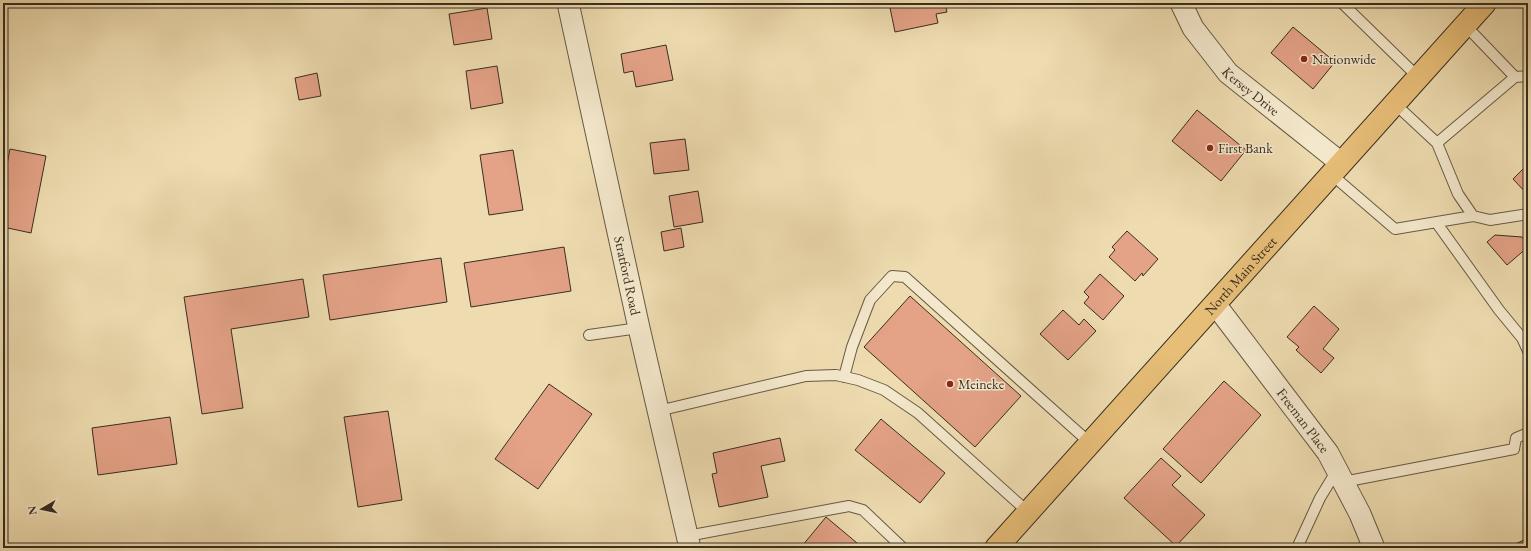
<svg xmlns="http://www.w3.org/2000/svg" width="1531" height="551" viewBox="0 0 1531 551" font-family="'EB Garamond',serif">
<rect width="100%" height="100%" fill="#eedcb0"/>
<filter id="stains"><feTurbulence type="fractalNoise" baseFrequency=".005" numOctaves="4"/><feColorMatrix values="0 0 0 0 .2 0 0 0 0 .09 0 0 0 0 .02 0 0 0 .5 -.17"/></filter>
<radialGradient id="worn" r=".72"><stop offset=".6" stop-color="#630" stop-opacity="0"/><stop offset="1" stop-color="#630" stop-opacity=".3"/></radialGradient>
<path fill="#e4a287" stroke="#382e21" d="M 889,3 L 945,3 L 947,12 L 936,14 L 938,23 L 895,32 Z
M 487,8 L 492,39 L 454,45 L 449,14 Z
M 1293,27 L 1335,62 L 1313,89 L 1271,53 Z
M 666,45 L 673,80 L 636,87 L 633,71 L 624,73 L 621,54 Z
M 497,66 L 503,103 L 471,109 L 466,71 Z
M 317,73 L 321,96 L 299,100 L 295,78 Z
M 1197,110 L 1246,150 L 1221,181 L 1172,141 Z
M 685,139 L 689,170 L 654,174 L 650,143 Z
M 10,149 L 46,156 L 31,233 L 3,227 L 3,185 Z
M 513,150 L 523,210 L 489,215 L 480,155 Z
M 1528,164 L 1528,195 L 1513,179 Z
M 698,191 L 703,222 L 674,227 L 669,196 Z
M 681,228 L 684,247 L 664,251 L 661,232 Z
M 1127,231 L 1158,259 L 1143,276 L 1142,273 L 1135,281 L 1109,257 L 1115,250 L 1112,247 Z
M 1495,235 L 1522,237 L 1528,247 L 1507,265 L 1487,242 Z
M 564,247 L 571,291 L 471,307 L 464,263 Z
M 441,258 L 447,302 L 330,320 L 323,275 Z
M 1100,274 L 1124,296 L 1103,320 L 1084,303 L 1089,297 L 1084,292 Z
M 303,279 L 309,317 L 231,329 L 243,408 L 202,414 L 184,297 Z
M 910,296 L 1021,396 L 975,447 L 864,347 Z
M 1314,306 L 1339,329 L 1323,349 L 1334,358 L 1321,373 L 1296,350 L 1299,347 L 1287,337 Z
M 1063,310 L 1079,325 L 1084,319 L 1096,331 L 1068,360 L 1040,334 Z
M 1224,381 L 1261,415 L 1201,483 L 1163,449 Z
M 549,384 L 592,414 L 538,489 L 495,459 Z
M 388,411 L 402,500 L 358,507 L 344,417 Z
M 170,417 L 177,464 L 98,475 L 92,428 Z
M 881,419 L 945,473 L 920,503 L 855,450 Z
M 780,438 L 785,461 L 761,466 L 768,497 L 719,507 L 712,474 L 717,473 L 713,453 Z
M 1161,458 L 1181,476 L 1172,485 L 1205,515 L 1176,546 L 1124,498 Z
M 826,517 L 863,548 L 804,548 L 802,546 Z
M 1528,538 L 1528,548 L 1507,548 Z"/>
<g fill="none" stroke-linecap="round" stroke-linejoin="round">
<defs>
<path id="lane" d="M 1342,3 L 1418,77
M 1465,25 L 1515,77 L 1528,76
M 1394,103 L 1437,143 L 1458,194 L 1473,216
M 1437,143 L 1515,77
M 1331,174 L 1395,229 L 1473,216 L 1490,220 L 1528,214
M 1436,222 L 1499,310 L 1522,338 L 1528,351
M 589,335 L 639,328
M 844,377 L 852,347 L 870,300 L 892,276 L 905,277 L 1090,443
M 658,411 L 806,376 L 836,375 L 858,380 L 884,390 L 918,413 L 1028,512
M 1343,482 L 1514,449 L 1516,438 L 1528,433
M 687,536 L 849,506 L 863,510 L 903,548
M 1297,548 L 1320,498 L 1337,470"/>
<g id="street">
<path id="s1" d="M 568,3 L 639,328 L 690,548"/>
<path id="s2" d="M 1181,3 L 1193,28 L 1228,73 L 1341,163"/>
<path id="s3" d="M 1215,304 L 1328,453 L 1360,514 L 1374,548"/>
</g>
<g id="primary">
<path id="s4" d="M 996,548 L 1485,3"/>
</g>
</defs>
<use href="#lane" stroke="#665a45" stroke-width="12"/>
<use href="#street" stroke="#665a45" stroke-width="23"/>
<use href="#primary" stroke="#382e21" stroke-width="24"/>
<use href="#lane" stroke="#f4e8cc" stroke-width="10"/>
<use href="#street" stroke="#f4e8cc" stroke-width="21"/>
<use href="#primary" stroke="#e7be78" stroke-width="22"/>
</g>
<g fill="#8f2418" stroke="#f4e8cc" stroke-width="1.5">
<circle cx="1304" cy="59" r="4"/>
<circle cx="1210" cy="148" r="4"/>
<circle cx="950" cy="384" r="4"/>
</g>
<g text-anchor="middle" stroke-width="3" stroke-linejoin="round" paint-order="stroke">
<g font-size="14" fill="#382e21" stroke="#f4e8cc" text-anchor="start">
<text x="1312" y="64">Nationwide</text>
<text x="1218" y="153">First Bank</text>
<text x="958" y="389">Meineke</text>
</g>
<g font-size="14" fill="#382e21" stroke="#f4e8cc">
<text dy="5" stroke="none"><textPath href="#s2" startOffset="114">Kersey Drive</textPath></text>
<text dy="5" stroke="none"><textPath href="#s4" startOffset="366">North Main Street</textPath></text>
<text dy="5" stroke="none"><textPath href="#s1" startOffset="279">Stratford Road</textPath></text>
<text dy="5" stroke="none"><textPath href="#s3" startOffset="146">Freeman Place</textPath></text>
</g>
</g>
<rect width="1531" height="551" fill="none" stroke="#eedcb0" stroke-width="16"/>
<rect x="4" y="4" width="1523" height="543" fill="none" stroke="#382e21" stroke-width="2"/>
<rect x="8" y="8" width="1515" height="535" fill="none" stroke="#382e21"/>
<g transform="translate(42 509) rotate(261)" stroke="#f4e8cc" stroke-width="3" paint-order="stroke">
<path d="M0-3L7 15L0 10L-7 15Z" fill="#382e21"/>
<text y="-6" font-size="11" font-weight="bold" text-anchor="middle" fill="#382e21">N</text>
</g>
<rect width="100%" height="100%" filter="url(#stains)"/>
<rect width="100%" height="100%" fill="url(#worn)"/>
</svg>
